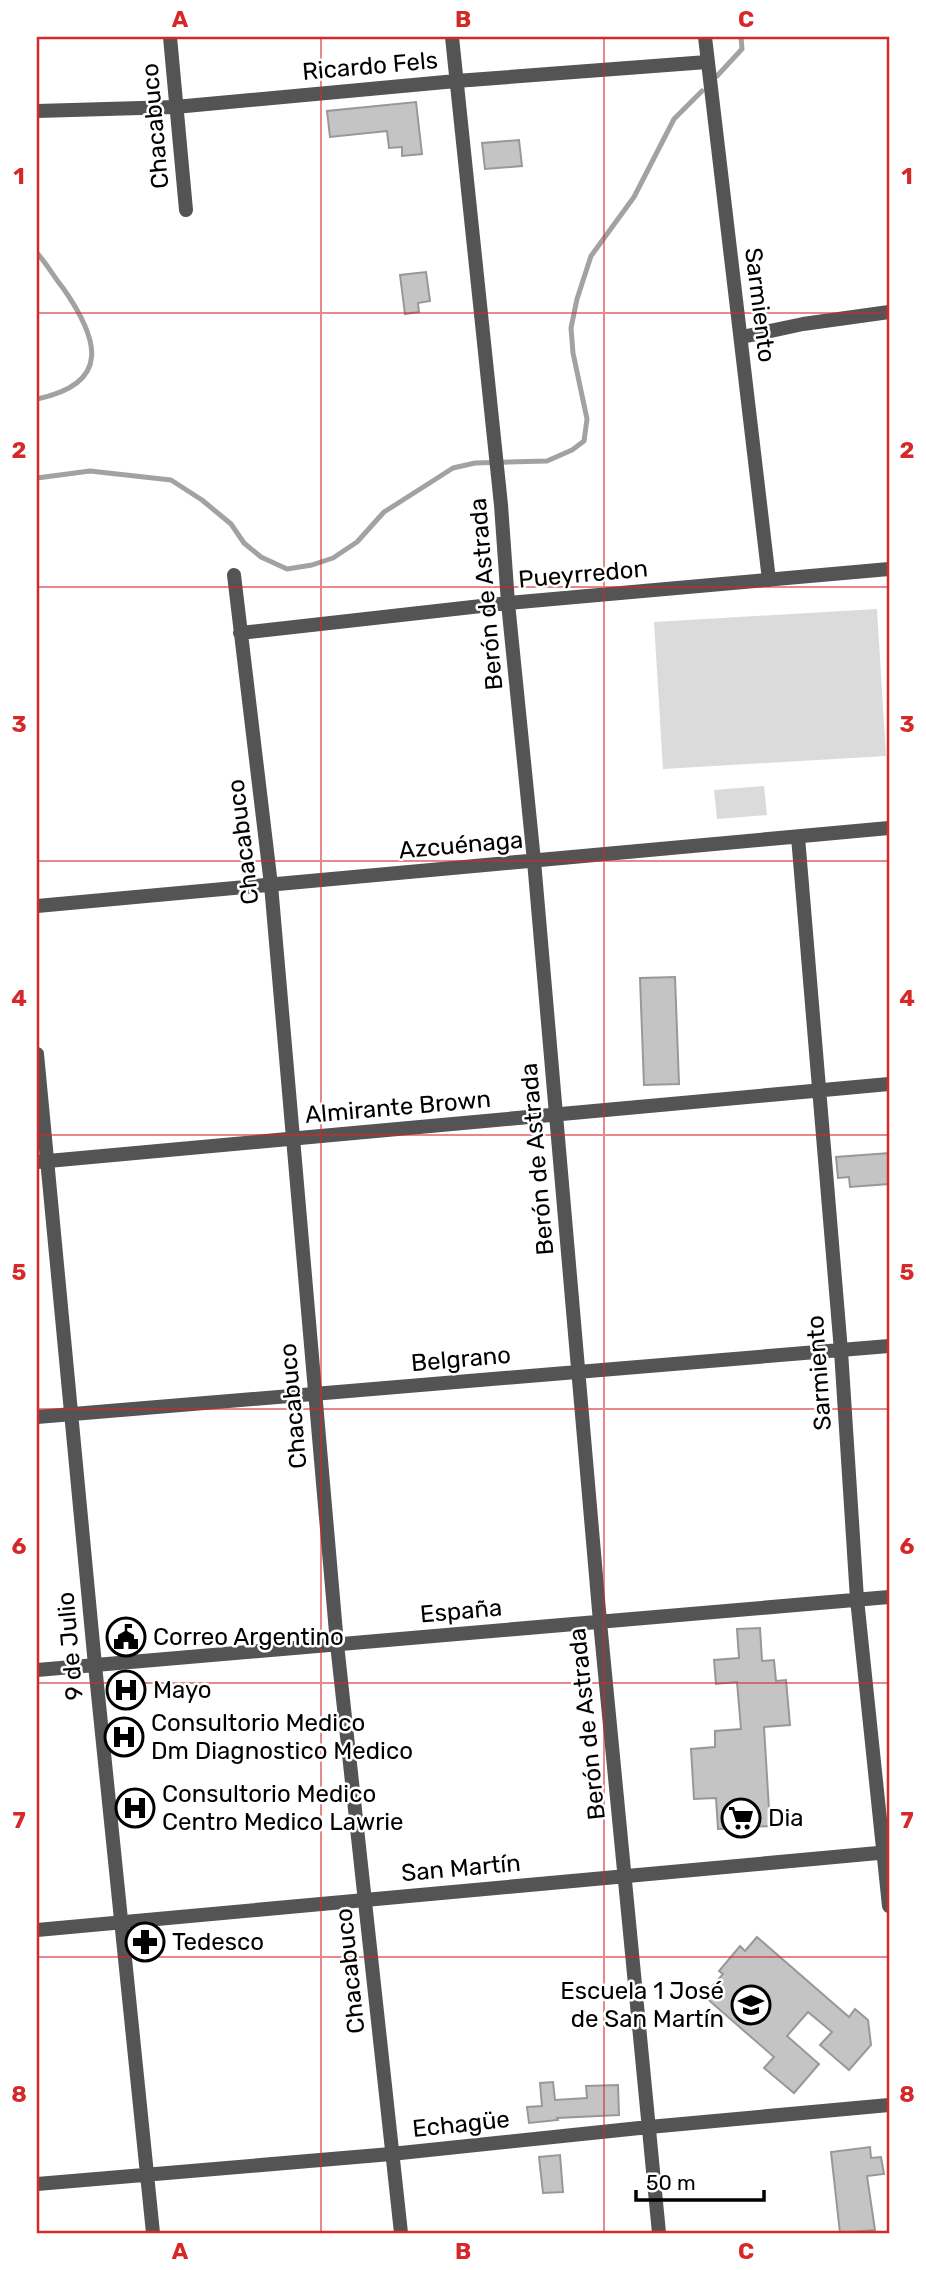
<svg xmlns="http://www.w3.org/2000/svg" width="926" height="2270" viewBox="0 0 926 2270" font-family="Rubik,sans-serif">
<rect width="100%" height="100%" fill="#fff"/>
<path fill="#dbdbdb" d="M 877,609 L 886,756 L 663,769 L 654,622 Z
M 764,786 L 767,815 L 717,819 L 714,790 Z"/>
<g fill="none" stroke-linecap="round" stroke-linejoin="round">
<path stroke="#a2a2a2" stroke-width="5" d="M 717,76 L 742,49 L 741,37
M 37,253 C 47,264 54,277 63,288 C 98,338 113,383 37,399
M 37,478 L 90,471 L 171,480 L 202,500 L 231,524 L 244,543 L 261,557 L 287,569 L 312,565 L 333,558 L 357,542 L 384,512 L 453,468 L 475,463 L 547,461 L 572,450 L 584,441 L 587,419 L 573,353 L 571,328 L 577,299 L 591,256 L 634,197 L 674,119 L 702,91"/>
</g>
<path fill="#c4c4c4" stroke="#989898" stroke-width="2" d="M 416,102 L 422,154 L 402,156 L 402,147 L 389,148 L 387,131 L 330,137 L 327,111 Z
M 519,140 L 522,166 L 485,169 L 482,143 Z
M 426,272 L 430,301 L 418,303 L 419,312 L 405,314 L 400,275 Z
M 675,977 L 679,1084 L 644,1085 L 640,978 Z
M 889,1153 L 889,1184 L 850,1187 L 849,1177 L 838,1178 L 836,1157 Z
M 760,1628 L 762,1661 L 774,1660 L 776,1681 L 786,1680 L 790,1725 L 764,1727 L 770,1826 L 718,1829 L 716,1798 L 694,1799 L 691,1749 L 715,1747 L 715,1731 L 741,1729 L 737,1682 L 716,1684 L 714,1660 L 739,1658 L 737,1629 Z
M 757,1937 L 849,2017 L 855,2009 L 868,2020 L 871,2045 L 849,2070 L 820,2045 L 832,2032 L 808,2012 L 787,2036 L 819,2064 L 794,2093 L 764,2068 L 774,2057 L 704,1996 L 723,1974 L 719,1971 L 740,1946 L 745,1951 Z
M 553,2082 L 555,2100 L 587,2098 L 586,2086 L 618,2085 L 619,2115 L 557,2118 L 558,2120 L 529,2123 L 527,2107 L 542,2106 L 540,2083 Z
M 870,2147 L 871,2158 L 881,2157 L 884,2174 L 867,2176 L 875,2230 L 840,2233 L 831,2152 Z
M 560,2155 L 563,2192 L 543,2193 L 539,2157 Z"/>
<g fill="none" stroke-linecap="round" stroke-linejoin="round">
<path stroke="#545454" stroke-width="14" d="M 170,37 L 186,210
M 452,37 L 501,505 L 508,603 L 534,861 L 600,1622 L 659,2233
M 705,37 L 769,580
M 37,111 L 175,107 L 456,81 L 707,62
M 742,337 L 803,324 L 889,312
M 234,575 L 271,885 L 337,1644 L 401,2233
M 240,633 L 508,603 L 889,569
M 798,837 L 841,1351 L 857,1599 L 889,1906
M 37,906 L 889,828
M 37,1054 L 95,1665 L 153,2233
M 37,1162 L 889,1084
M 37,1417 L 889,1346
M 37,1670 L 889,1597
M 37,1930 L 889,1852
M 37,2184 L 391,2154 L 649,2127 L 889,2105"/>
</g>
<path fill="none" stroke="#d62828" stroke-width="2" stroke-opacity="0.55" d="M 321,37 L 321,2233M 604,37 L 604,2233M 37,313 L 889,313M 37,587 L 889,587M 37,861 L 889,861M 37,1135 L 889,1135M 37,1409 L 889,1409M 37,1683 L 889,1683M 37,1957 L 889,1957"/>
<defs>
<symbol id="civic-ring" viewBox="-11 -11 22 22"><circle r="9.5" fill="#fff" stroke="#000" stroke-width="1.5"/><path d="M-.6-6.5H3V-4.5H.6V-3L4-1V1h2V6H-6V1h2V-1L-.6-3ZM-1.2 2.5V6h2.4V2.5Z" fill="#000"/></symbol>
<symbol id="hospital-ring" viewBox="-11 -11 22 22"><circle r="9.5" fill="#fff" stroke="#000" stroke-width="1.5"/><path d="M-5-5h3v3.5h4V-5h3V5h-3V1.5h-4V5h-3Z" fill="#000"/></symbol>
<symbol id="supermarket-ring" viewBox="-11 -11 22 22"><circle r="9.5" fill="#fff" stroke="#000" stroke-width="1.5"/><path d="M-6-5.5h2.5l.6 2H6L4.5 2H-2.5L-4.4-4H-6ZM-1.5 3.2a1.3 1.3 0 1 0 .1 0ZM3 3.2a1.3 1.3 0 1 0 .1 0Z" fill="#000"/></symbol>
<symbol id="pharmacy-ring" viewBox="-11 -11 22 22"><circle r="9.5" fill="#fff" stroke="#000" stroke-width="1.5"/><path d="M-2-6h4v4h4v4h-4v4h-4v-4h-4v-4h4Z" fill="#000"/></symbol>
<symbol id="school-ring" viewBox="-11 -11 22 22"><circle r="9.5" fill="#fff" stroke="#000" stroke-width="1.5"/><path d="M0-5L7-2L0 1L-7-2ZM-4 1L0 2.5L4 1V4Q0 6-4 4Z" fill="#000"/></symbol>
</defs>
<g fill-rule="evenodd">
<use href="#civic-ring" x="104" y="1615" width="44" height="44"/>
<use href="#hospital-ring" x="104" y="1668" width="44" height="44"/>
<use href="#hospital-ring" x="102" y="1715" width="44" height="44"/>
<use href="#hospital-ring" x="113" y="1786" width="44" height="44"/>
<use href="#supermarket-ring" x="719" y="1796" width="44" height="44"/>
<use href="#pharmacy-ring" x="123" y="1920" width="44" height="44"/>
<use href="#school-ring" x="729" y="1983" width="44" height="44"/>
</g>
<g text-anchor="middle" stroke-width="5" stroke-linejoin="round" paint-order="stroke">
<g font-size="24" fill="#000" stroke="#fff">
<text transform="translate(370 66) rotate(-5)" y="8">Ricardo Fels</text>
<text transform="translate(155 126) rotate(-95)" y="8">Chacabuco</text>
<text transform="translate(760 305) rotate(83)" y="8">Sarmiento</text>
<text transform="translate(583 574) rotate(-5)" y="8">Pueyrredon</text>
<text transform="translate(486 594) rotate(-95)" y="8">Berón de Astrada</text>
<text transform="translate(243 842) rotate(-97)" y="8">Chacabuco</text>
<text transform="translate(461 845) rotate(-5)" y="8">Azcuénaga</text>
<text transform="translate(398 1107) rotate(-5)" y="8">Almirante Brown</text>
<text transform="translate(537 1159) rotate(-95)" y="8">Berón de Astrada</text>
<text transform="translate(461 1359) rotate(-5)" y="8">Belgrano</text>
<text transform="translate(819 1373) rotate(-94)" y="8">Sarmiento</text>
<text transform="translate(293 1406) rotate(-95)" y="8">Chacabuco</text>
<text transform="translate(461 1611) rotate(-5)" y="8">España</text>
<text transform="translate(70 1646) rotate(-95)" y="8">9 de Julio</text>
<text transform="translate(587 1724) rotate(-96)" y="8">Berón de Astrada</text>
<text transform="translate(461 1868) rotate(-5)" y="8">San Martín</text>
<text transform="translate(350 1971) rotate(-96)" y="8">Chacabuco</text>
<text transform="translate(461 2124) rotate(-6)" y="8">Echagüe</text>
</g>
<g font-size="24" fill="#000" stroke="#fff" text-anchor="start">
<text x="153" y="1645">Correo Argentino</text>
<text x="153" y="1698">Mayo</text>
<text x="151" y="1731">Consultorio Medico<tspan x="151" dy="28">Dm Diagnostico Medico</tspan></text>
<text x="162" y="1802">Consultorio Medico<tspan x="162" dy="28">Centro Medico Lawrie</tspan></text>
<text x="768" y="1826">Dia</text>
<text x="172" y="1950">Tedesco</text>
<text x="724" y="1999" text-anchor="end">Escuela 1 José<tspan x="724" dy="28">de San Martín</tspan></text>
</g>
</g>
<rect width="926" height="2270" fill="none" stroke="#ffffff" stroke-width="77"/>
<path d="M636 2190v10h128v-10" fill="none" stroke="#000000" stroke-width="3.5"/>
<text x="646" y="2190" font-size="21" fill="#000000" stroke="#ffffff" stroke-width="5" paint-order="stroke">50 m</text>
<rect x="38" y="38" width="850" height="2194" fill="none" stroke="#d62828" stroke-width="2.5"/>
<g font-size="23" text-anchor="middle" font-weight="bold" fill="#d62828">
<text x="180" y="27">A</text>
<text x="463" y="27">B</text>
<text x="746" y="27">C</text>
<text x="19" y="184">1</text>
<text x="907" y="184">1</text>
<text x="19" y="458">2</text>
<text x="907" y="458">2</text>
<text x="19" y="732">3</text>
<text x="907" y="732">3</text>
<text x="19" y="1006">4</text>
<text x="907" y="1006">4</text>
<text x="19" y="1280">5</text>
<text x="907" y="1280">5</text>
<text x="19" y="1554">6</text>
<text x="907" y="1554">6</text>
<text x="19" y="1828">7</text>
<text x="907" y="1828">7</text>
<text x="19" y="2102">8</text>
<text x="907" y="2102">8</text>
<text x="180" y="2259">A</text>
<text x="463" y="2259">B</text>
<text x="746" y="2259">C</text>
</g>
</svg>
